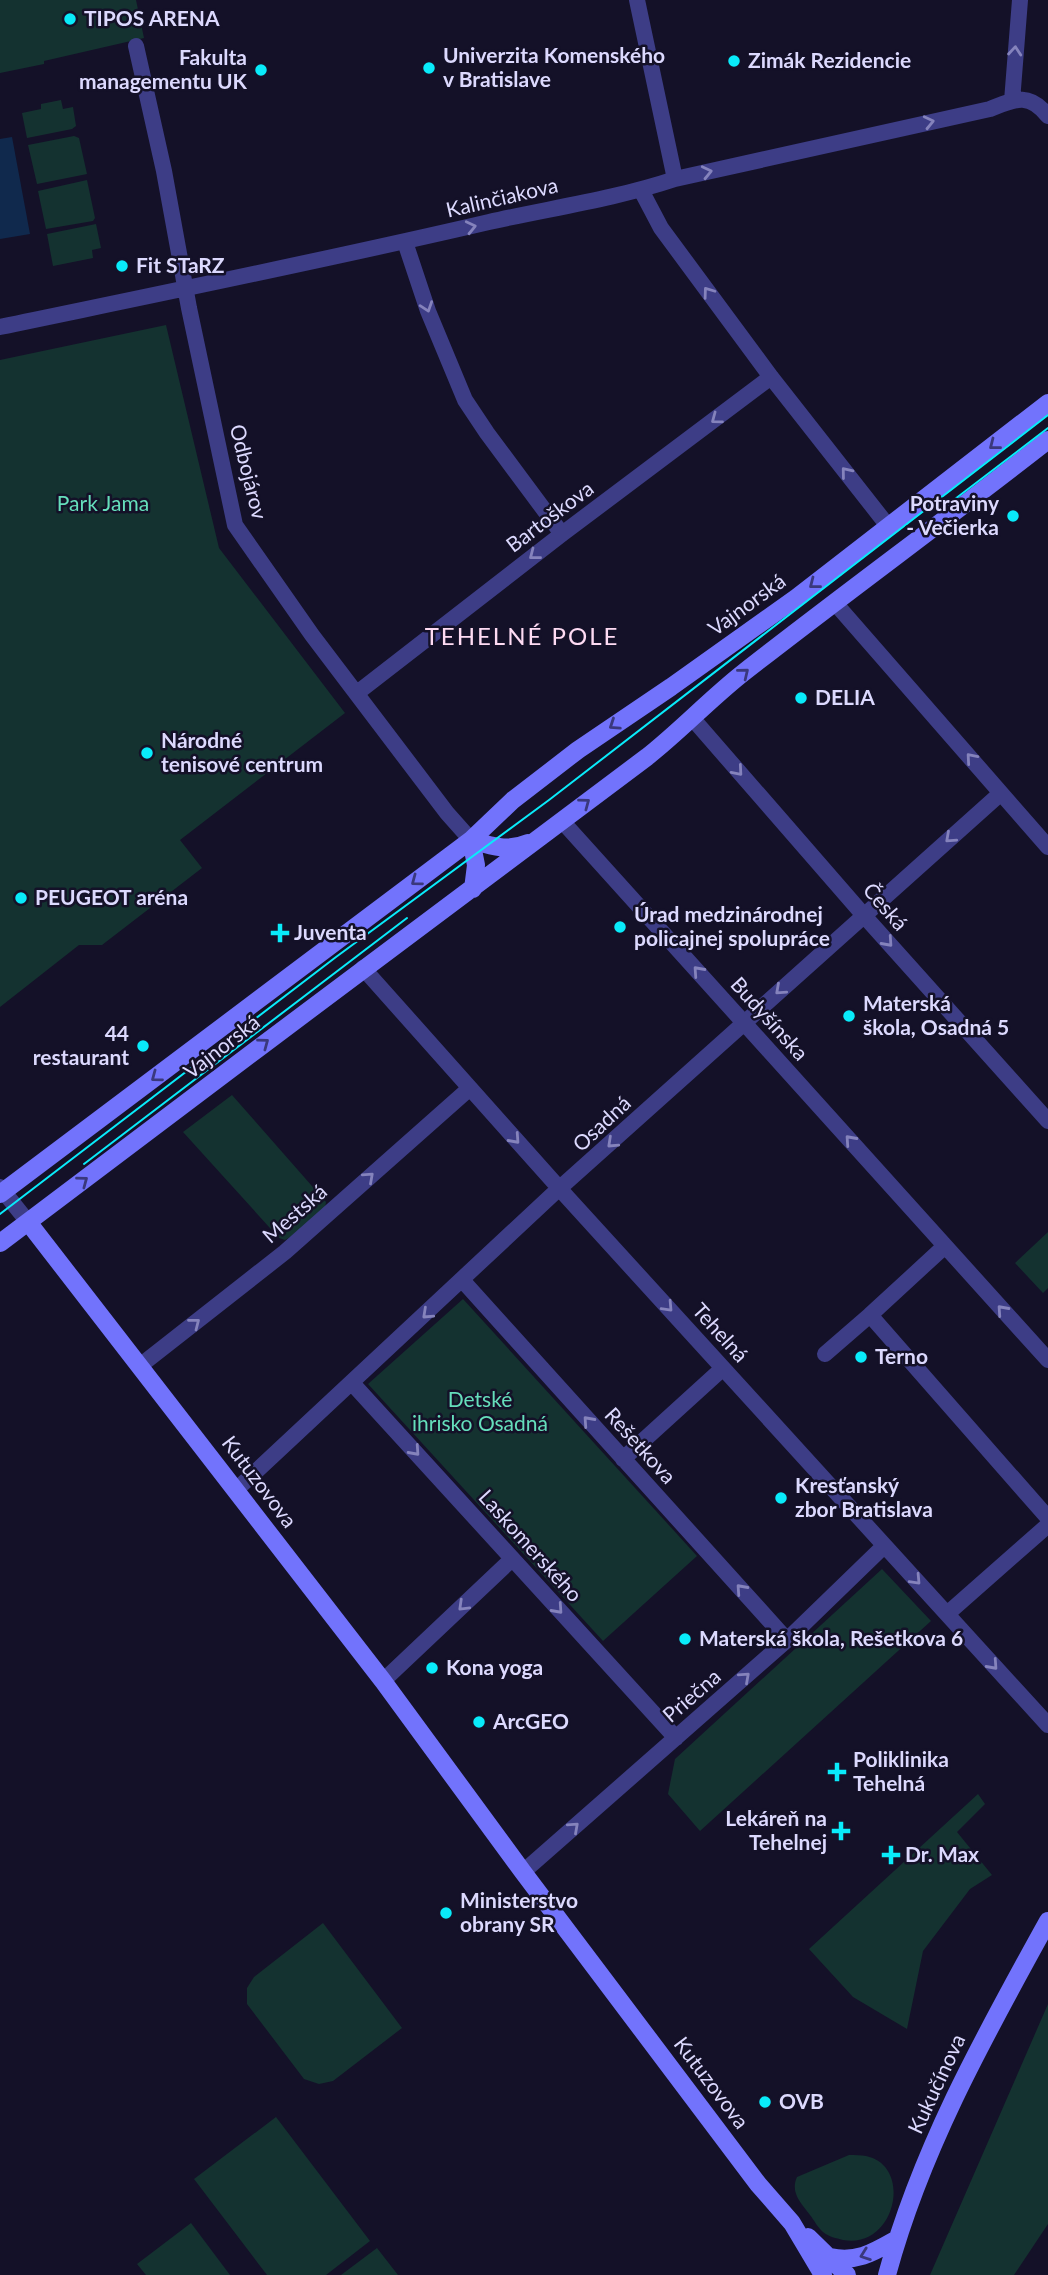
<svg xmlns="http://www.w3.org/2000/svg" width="1048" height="2275" viewBox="0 0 1048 2275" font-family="Lato,sans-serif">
<rect width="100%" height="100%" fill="#141128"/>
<path fill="#143230" d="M 0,0 L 136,0 L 144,38 L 44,61 L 44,64 L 0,73 Z
M 61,100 L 63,109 L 73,107 L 76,126 L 72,129 L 27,138 L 22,113 L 41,109 L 41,104 Z
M 74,136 L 79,138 L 87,174 L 37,184 L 28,145 Z
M 87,180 L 95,218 L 93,221 L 46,229 L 38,191 Z
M 96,224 L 101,248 L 92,250 L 93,258 L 53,266 L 47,234 Z
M 166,325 L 219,548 L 345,713 L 180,840 L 202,868 L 102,945 L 79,945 L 0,1007 L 0,360 Z
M 232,1095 L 326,1202 L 325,1208 L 292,1236 L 285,1240 L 279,1238 L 183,1132 Z
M 1048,1232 L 1048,1288 L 1043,1293 L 1015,1263 Z
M 463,1299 L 697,1556 L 603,1641 L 368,1384 Z
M 882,1569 L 931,1621 L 700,1831 L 668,1794 L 675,1759 Z
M 978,1794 L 985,1804 L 957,1832 L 992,1875 L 970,1889 L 923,1951 L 907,2029 L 853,1997 L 809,1949 Z
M 323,1923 L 402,2028 L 333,2081 L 319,2084 L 304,2079 L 247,2004 L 247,1988 L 254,1977 Z
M 1048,2004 L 1048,2224 L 1014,2275 L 930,2275 Z
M 276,2117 L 370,2241 L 326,2275 L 267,2275 L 194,2179 Z
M 849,2155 C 855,2155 861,2155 866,2156 C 914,2166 895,2250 843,2240 C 836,2238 829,2237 823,2232 C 818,2228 814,2220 810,2215 C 801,2203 790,2193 797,2177 Z
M 191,2223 L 230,2275 L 146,2275 L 137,2264 Z
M 377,2248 L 398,2275 L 341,2275 Z"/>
<path fill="#10294d" d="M 12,137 L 30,234 L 0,239 L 0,139 Z"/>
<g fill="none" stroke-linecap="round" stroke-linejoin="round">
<path stroke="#3d3d86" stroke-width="16" d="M 637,0 L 675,179
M 136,46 L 164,171 L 189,308 L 235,525 L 312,635 L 447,813 L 471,840
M 1012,101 L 1020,0
M 641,190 L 661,228 L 771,377 L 888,526
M 405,242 L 428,311 L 465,400 L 487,433 L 562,534
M 0,327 C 163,293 326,260 489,222 C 551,208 615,199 675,179 L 990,109 C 1015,99 1029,92 1048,116
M 835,603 L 1048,847
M 357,693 L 562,534 L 771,377
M 693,719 L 867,919 L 1048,1121
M 562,821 L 1048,1360
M 363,968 L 568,1198 L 1048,1725
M 0,1187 L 28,1222
M 945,1246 L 870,1315 L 1048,1518
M 463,1281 L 787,1640
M 825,1354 L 870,1315
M 141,1365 L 285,1252 L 470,1088
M 352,1383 L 676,1738
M 623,1459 L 722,1369
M 236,1490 L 552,1195 L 1001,793
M 947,1614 L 1048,1525
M 383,1681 L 512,1559
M 523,1872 L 787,1640 L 884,1546"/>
<path stroke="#7273fc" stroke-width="18" d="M 471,840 C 491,846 507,852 528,843
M 471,840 L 476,865 L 473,889
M 0,1194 L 471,840 L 513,800 L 578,750 L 671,687 L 796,598 L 1048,403
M 28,1222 L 383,1681 L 523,1872 L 758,2184 L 792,2223 L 823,2275
M 0,1243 C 215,1080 431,919 647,757 C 680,731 710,699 743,673 C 844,594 947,519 1048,440
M 808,2237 L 847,2275
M 830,2257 C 857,2263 874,2252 897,2239
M 887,2275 C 921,2149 985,2035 1048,1921"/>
<path stroke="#09ebfa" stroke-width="2" d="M 955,499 L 1048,428
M 84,1164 L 407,918
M 0,1214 L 336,957 L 549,800 L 1048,415"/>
</g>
<defs><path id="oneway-chevron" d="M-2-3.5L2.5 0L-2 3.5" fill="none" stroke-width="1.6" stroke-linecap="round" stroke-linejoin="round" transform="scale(1.75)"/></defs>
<g stroke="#8583bc">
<use href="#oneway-chevron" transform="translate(1015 51) rotate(-85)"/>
<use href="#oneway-chevron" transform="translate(929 122) rotate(-13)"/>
<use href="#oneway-chevron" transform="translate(707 172) rotate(-13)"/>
<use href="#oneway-chevron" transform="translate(471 227) rotate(-13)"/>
<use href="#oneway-chevron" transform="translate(708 292) rotate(-126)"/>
<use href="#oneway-chevron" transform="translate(427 307) rotate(71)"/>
<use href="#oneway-chevron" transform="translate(716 419) rotate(143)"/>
<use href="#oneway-chevron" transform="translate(846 472) rotate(-129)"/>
<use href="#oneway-chevron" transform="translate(534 555) rotate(142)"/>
<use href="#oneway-chevron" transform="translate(971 758) rotate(-131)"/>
<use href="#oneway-chevron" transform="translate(738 771) rotate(49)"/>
<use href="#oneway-chevron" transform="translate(950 838) rotate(138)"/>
<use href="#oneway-chevron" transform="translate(888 942) rotate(48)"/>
<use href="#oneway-chevron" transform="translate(698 971) rotate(-132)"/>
<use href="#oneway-chevron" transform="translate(780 990) rotate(138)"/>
<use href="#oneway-chevron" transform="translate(515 1139) rotate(48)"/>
<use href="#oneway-chevron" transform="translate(850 1140) rotate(-132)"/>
<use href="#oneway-chevron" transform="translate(612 1143) rotate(137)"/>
<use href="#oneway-chevron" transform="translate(369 1177) rotate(-42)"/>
<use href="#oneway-chevron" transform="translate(668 1307) rotate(47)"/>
<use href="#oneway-chevron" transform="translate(1002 1310) rotate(-132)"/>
<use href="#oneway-chevron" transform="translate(427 1314) rotate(137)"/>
<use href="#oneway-chevron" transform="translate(195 1323) rotate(-38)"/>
<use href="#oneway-chevron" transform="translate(588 1421) rotate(-132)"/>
<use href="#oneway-chevron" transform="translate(415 1451) rotate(48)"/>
<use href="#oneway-chevron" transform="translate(916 1580) rotate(47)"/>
<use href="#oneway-chevron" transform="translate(741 1589) rotate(-132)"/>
<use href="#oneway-chevron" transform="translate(463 1606) rotate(136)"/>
<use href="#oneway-chevron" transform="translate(558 1609) rotate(48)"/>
<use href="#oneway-chevron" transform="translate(993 1665) rotate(48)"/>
<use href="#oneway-chevron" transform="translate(745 1677) rotate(-42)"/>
<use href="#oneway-chevron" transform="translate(574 1827) rotate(-42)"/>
</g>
<g stroke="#3a387d">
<use href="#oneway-chevron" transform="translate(994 445) rotate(142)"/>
<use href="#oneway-chevron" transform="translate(814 584) rotate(142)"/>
<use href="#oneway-chevron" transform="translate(744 673) rotate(-39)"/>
<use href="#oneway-chevron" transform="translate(614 725) rotate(146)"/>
<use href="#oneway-chevron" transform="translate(585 803) rotate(-37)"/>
<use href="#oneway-chevron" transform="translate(416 881) rotate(143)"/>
<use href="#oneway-chevron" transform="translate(264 1043) rotate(-37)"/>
<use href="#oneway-chevron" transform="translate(156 1077) rotate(143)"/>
<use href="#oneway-chevron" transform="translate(83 1181) rotate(-37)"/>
<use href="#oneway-chevron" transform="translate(865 2255) rotate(160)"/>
</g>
<g fill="#09ebfa" stroke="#141128" stroke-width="2.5">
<circle cx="70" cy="19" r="7"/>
<circle cx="734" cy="61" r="7"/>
<circle cx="429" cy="68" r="7"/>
<circle cx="261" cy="70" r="7"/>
<circle cx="122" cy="266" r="7"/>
<circle cx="1013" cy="516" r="7"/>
<circle cx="801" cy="698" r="7"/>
<circle cx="147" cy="753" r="7"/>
<circle cx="21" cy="898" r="7"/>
<circle cx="620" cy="927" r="7"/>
<path d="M276.5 922.5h7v7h7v7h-7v7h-7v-7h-7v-7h7z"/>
<circle cx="849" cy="1016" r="7"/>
<circle cx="143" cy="1046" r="7"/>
<circle cx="861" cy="1357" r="7"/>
<circle cx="781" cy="1498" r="7"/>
<circle cx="685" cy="1639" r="7"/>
<circle cx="432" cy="1668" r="7"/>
<circle cx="479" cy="1722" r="7"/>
<path d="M833.5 1761.5h7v7h7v7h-7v7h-7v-7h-7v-7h7z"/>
<path d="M837.5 1820.5h7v7h7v7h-7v7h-7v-7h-7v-7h7z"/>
<path d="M887.5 1844.5h7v7h7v7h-7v7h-7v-7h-7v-7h7z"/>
<circle cx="446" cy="1913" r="7"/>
<circle cx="765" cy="2102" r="7"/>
</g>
<g text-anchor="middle" stroke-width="5" stroke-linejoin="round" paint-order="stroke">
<g font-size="21" font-weight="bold" fill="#dcd9fe" stroke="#141128" text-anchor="start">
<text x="84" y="26">TIPOS ARENA</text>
<text x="443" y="63">Univerzita Komenského<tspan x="443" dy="24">v Bratislave</tspan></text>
<text x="247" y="65" text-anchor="end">Fakulta<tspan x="247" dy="24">managementu UK</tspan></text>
<text x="748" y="68">Zimák Rezidencie</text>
<text x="136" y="273">Fit STaRZ</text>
<text x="999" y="511" text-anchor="end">Potraviny<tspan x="999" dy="24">- Večierka</tspan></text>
<text x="815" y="705">DELIA</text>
<text x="161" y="748">Národné<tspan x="161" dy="24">tenisové centrum</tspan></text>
<text x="35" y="905">PEUGEOT aréna</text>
<text x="634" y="922">Úrad medzinárodnej<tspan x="634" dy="24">policajnej spolupráce</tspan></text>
<text x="294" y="940">Juventa</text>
<text x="863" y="1011">Materská<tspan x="863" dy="24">škola, Osadná 5</tspan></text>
<text x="129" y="1041" text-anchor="end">44<tspan x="129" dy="24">restaurant</tspan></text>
<text x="875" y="1364">Terno</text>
<text x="795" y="1493">Kresťanský<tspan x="795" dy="24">zbor Bratislava</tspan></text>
<text x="699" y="1646">Materská škola, Rešetkova 6</text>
<text x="446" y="1675">Kona yoga</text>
<text x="493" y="1729">ArcGEO</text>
<text x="853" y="1767">Poliklinika<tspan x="853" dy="24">Tehelná</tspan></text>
<text x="827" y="1826" text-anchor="end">Lekáreň na<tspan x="827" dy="24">Tehelnej</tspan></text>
<text x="905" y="1862">Dr. Max</text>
<text x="460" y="1908">Ministerstvo<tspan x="460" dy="24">obrany SR</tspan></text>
<text x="779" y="2109">OVB</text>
</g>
<g font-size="21" fill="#dcd9fe" stroke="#141128">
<text transform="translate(502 198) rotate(-13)" y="7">Kalinčiakova</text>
<text transform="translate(248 472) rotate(76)" y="7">Odbojárov</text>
<text transform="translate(550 517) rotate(-37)" y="7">Bartoškova</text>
<text transform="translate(747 605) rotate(-36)" y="7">Vajnorská</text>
<text transform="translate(885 907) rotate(49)" y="7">Česká</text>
<text transform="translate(769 1019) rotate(48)" y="7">Budyšínska</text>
<text transform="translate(222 1047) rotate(-38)" y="7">Vajnorská</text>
<text transform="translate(602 1124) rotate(-43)" y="7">Osadná</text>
<text transform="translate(295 1214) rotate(-41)" y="7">Mestská</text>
<text transform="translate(720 1333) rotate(48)" y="7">Tehelná</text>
<text transform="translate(640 1446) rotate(48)" y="7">Rešetkova</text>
<text transform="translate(259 1482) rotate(53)" y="7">Kutuzovova</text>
<text transform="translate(530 1546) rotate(48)" y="7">Laskomerského</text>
<text transform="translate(692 1696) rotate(-41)" y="7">Priečna</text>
<text transform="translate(711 2083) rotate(53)" y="7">Kutuzovova</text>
<text transform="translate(937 2084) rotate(-65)" y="7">Kukučínova</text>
</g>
<g font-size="21" fill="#65debb" stroke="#141128">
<text x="103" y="511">Park Jama</text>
<text x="480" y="1407">Detské<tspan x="480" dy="24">ihrisko Osadná</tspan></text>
</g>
<g font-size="24" letter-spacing="2" fill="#fedbf3" stroke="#141128">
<text x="522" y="645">TEHELNÉ POLE</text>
</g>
</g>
</svg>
